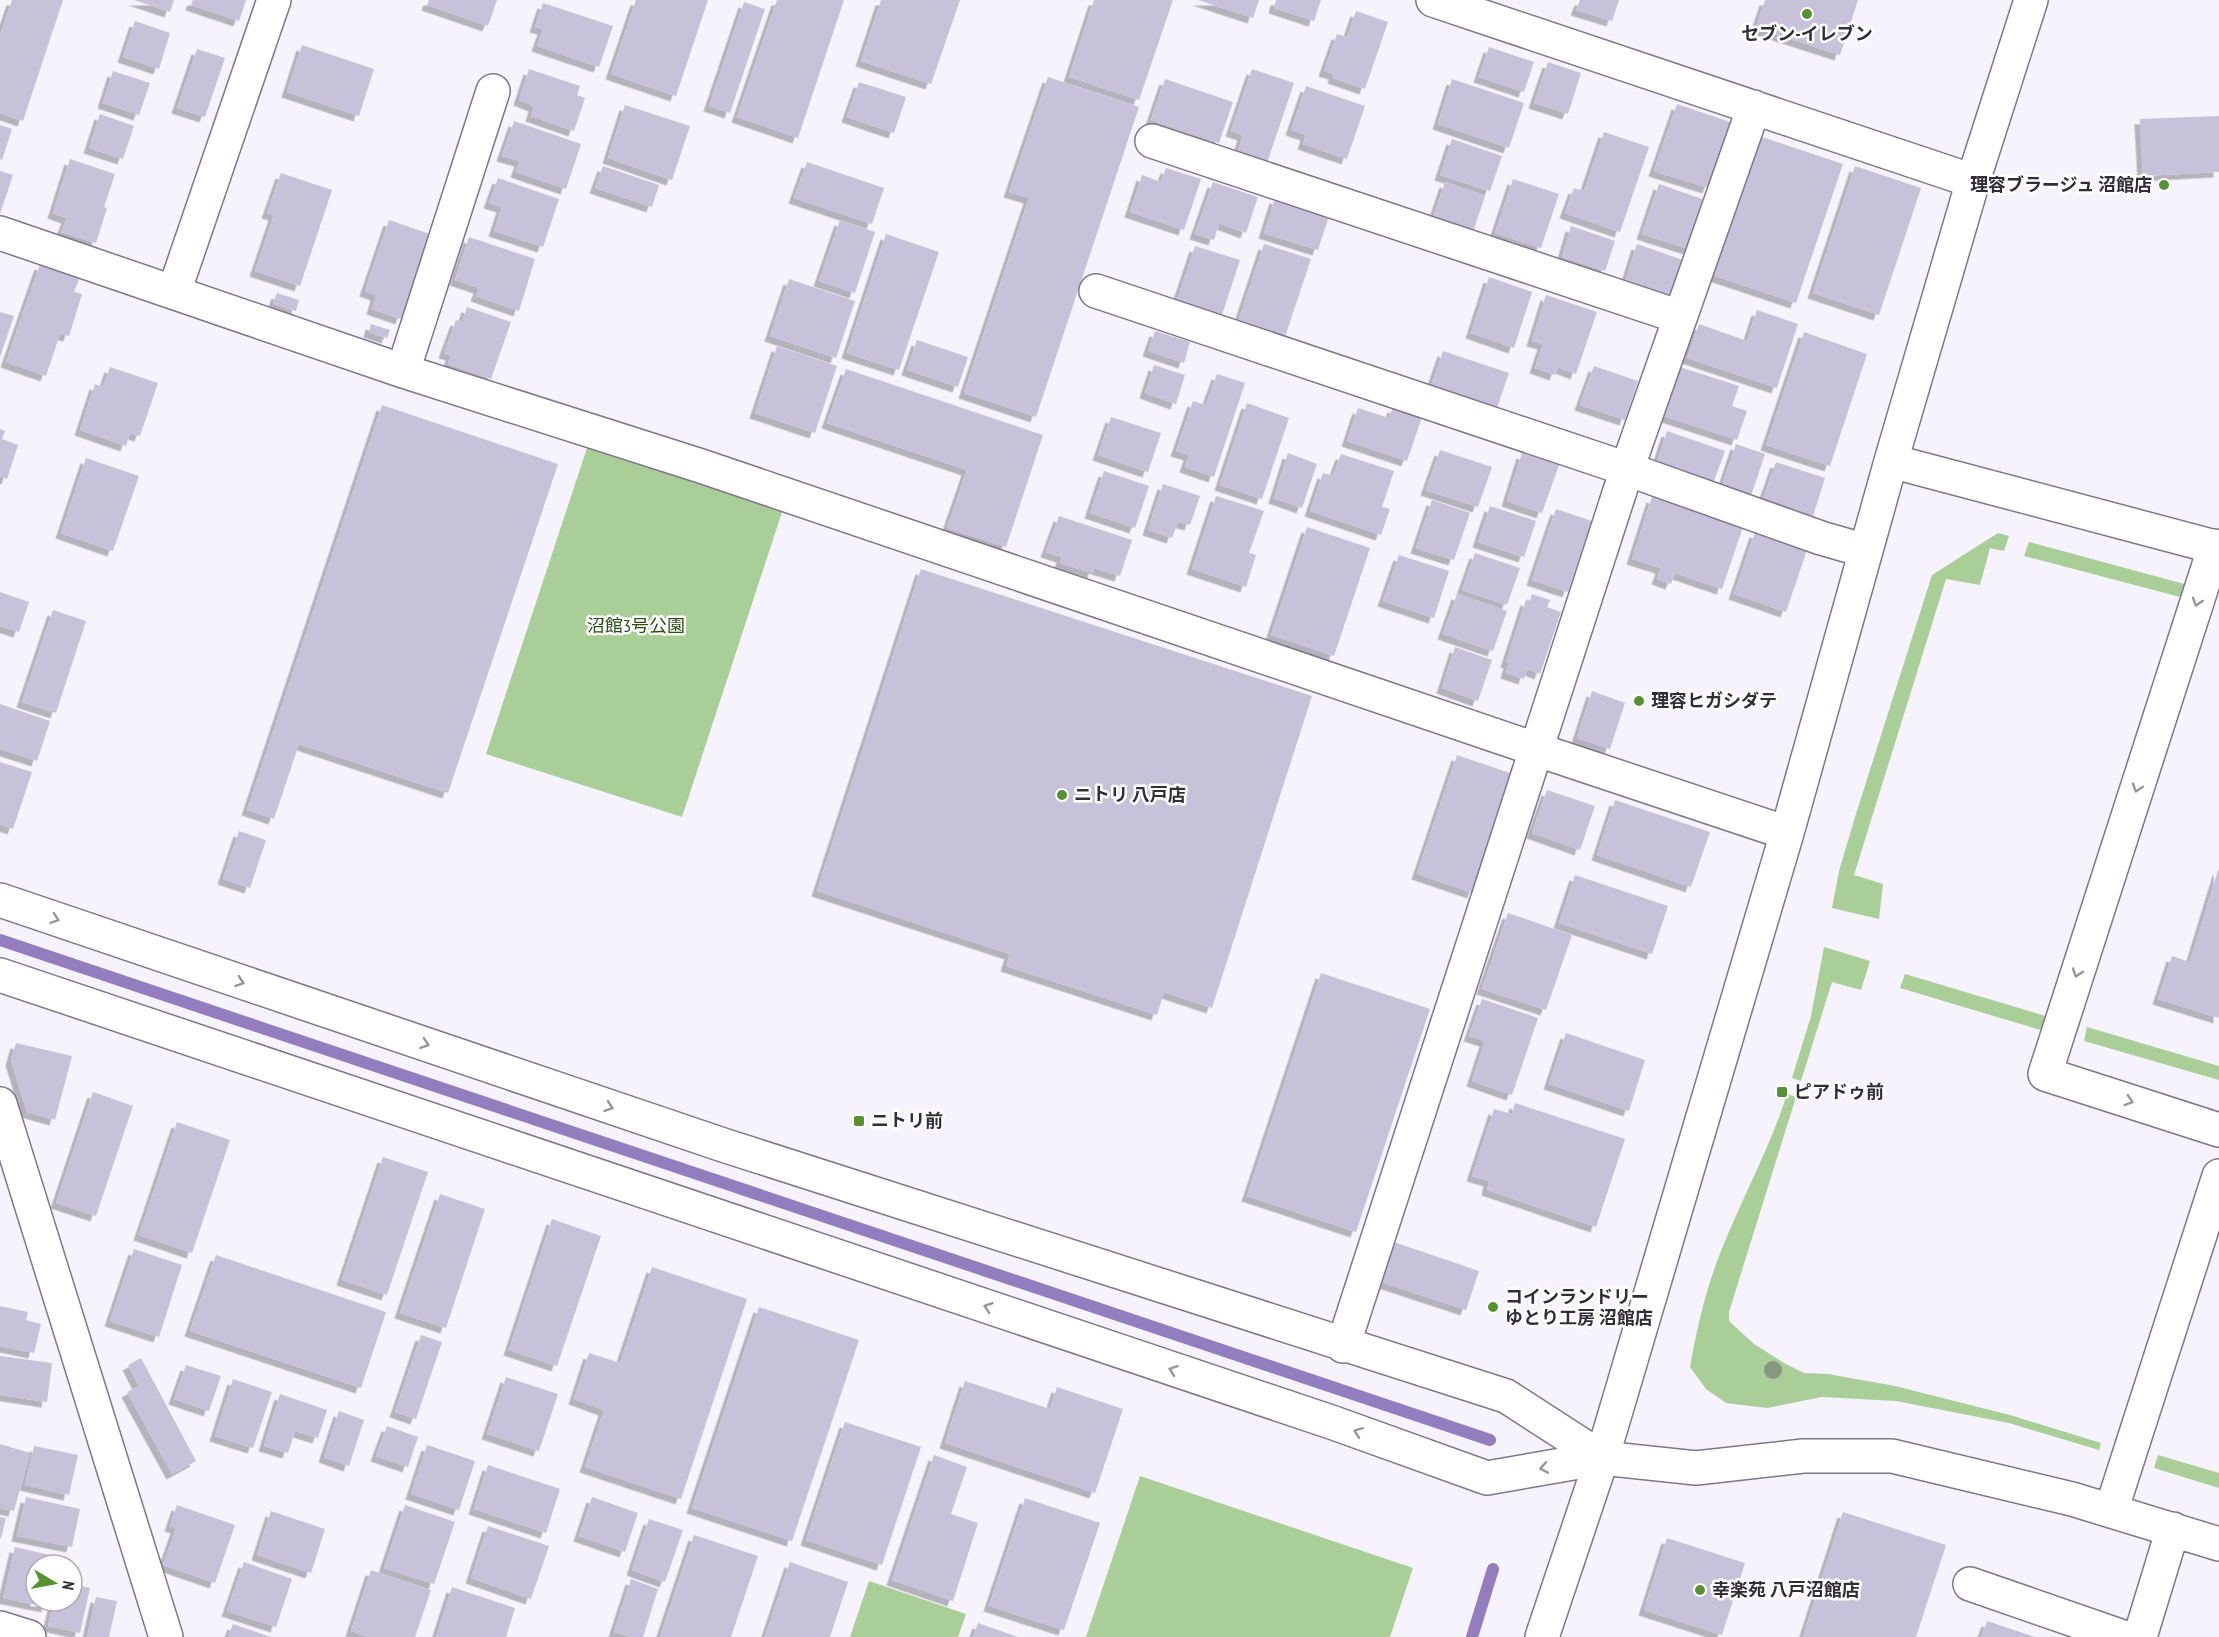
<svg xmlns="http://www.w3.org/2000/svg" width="2219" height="1637" viewBox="0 0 2219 1637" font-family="'PT Sans Narrow','Noto Sans JP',sans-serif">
<defs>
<filter id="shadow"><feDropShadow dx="-5.5" dy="5.5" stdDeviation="0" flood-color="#0004"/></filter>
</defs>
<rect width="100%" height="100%" fill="#f6f3fd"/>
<path fill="#aace98" d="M 588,445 L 782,512 L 682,817 L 486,754 Z
M 1998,533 L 2009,536 L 2004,551 L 1990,548 L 1980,585 L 1946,579 L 1854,875 L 1883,884 L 1879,919 L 1832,908 L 1839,871 L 1855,817 L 1932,575 Z
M 2029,542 L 2188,585 L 2184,598 L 2024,556 Z
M 1824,947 L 1870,961 L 1861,990 L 1832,982 L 1801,1081 L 1792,1078 L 1811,1016 Z
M 1905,974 L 2049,1017 L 2044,1031 L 1900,988 Z
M 2087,1027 L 2219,1066 L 2219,1080 L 2084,1041 Z
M 1787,1094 L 1796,1097 L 1729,1312 L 1729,1321 L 1754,1344 L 1784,1363 L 1804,1373 L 1828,1374 L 1895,1386 L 2010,1415 L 2101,1443 L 2099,1450 L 2009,1423 L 1896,1401 L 1822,1397 L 1767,1408 L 1726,1403 L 1706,1389 L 1690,1367 C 1697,1328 1706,1288 1721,1251 C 1742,1198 1770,1148 1787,1094 Z
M 2158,1455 L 2219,1473 L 2219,1488 L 2154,1468 Z
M 1140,1476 L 1413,1568 L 1390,1637 L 1086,1637 Z
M 869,1581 L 966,1614 L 958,1637 L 850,1637 Z"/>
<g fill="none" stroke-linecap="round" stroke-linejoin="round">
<path stroke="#927ebe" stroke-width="12" d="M 0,940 L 1490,1440
M 1472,1637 L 1493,1569"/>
</g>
<path fill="#c8c1da" filter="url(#shadow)" d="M 12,0 L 63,0 L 23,121 L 0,113 L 0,35 Z
M 134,0 L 174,0 L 170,12 Z
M 193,0 L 246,0 L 239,21 L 191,5 Z
M 429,0 L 497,0 L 488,26 L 427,5 Z
M 636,0 L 708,0 L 676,96 L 611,74 Z
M 777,0 L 844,0 L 798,138 L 737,117 Z
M 881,0 L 960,0 L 931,84 L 861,61 Z
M 1094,0 L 1173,0 L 1139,100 L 1069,77 Z
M 1198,0 L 1259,0 L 1253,18 Z
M 1276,0 L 1321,0 L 1314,21 L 1274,8 Z
M 1580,0 L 1619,0 L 1612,21 L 1576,10 Z
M 1765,0 L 1858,0 L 1840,55 L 1756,28 Z
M 744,2 L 765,9 L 730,113 L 709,106 Z
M 543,3 L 613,26 L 599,67 L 537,46 L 543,29 L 535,27 Z
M 1356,11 L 1388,22 L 1365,89 L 1333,78 L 1334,74 L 1324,71 L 1337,34 L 1347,37 Z
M 135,21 L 170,33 L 159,69 L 123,57 Z
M 302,45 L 374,69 L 359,116 L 287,92 Z
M 1489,47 L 1534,62 L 1524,92 L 1479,77 Z
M 197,49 L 225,58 L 205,117 L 177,108 Z
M 1548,62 L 1581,73 L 1568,114 L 1534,103 Z
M 529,69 L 580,86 L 577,95 L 585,98 L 574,131 L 531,116 L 534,106 L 519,100 Z
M 1252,69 L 1294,83 L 1267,163 L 1237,153 L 1243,135 L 1231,131 Z
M 113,71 L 150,83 L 139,115 L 103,103 Z
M 1048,77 L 1139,107 L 1036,417 L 964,393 L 1029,198 L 1009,192 Z
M 1165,79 L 1233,102 L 1219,143 L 1151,120 Z
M 1452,79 L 1524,103 L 1509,148 L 1438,124 Z
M 859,82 L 906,97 L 894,133 L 847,117 Z
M 1306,86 L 1365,106 L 1347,159 L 1303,144 L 1306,135 L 1291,130 Z
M 1677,104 L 1730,122 L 1708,188 L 1654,171 Z
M 625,105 L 690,126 L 672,180 L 608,158 Z
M 100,114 L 134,126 L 123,159 L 89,148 Z
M 2219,116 L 2219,172 L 2143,176 L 2140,119 Z
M 514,121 L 581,144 L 566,189 L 516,172 L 520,161 L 502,156 Z
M 0,125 L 12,129 L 2,160 L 0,159 Z
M 1604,132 L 1649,147 L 1620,232 L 1565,213 L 1574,188 L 1584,191 Z
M 1759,136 L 1843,164 L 1796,303 L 1712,275 Z
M 1452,139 L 1502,156 L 1490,191 L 1440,175 Z
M 70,159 L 115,174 L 104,207 L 107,208 L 96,243 L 61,232 L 67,218 L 53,213 Z
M 807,162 L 884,188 L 872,224 L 794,198 Z
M 603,166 L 659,185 L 652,207 L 595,188 Z
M 1855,166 L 1921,188 L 1879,315 L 1813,293 Z
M 1166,168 L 1201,179 L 1184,230 L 1130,212 L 1142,175 L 1161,182 Z
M 0,171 L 13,175 L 0,214 Z
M 281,173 L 332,190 L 300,286 L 255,271 L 274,215 L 267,213 Z
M 498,178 L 559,199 L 543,247 L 494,231 L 502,207 L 489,203 Z
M 1513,179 L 1559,194 L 1541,248 L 1495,233 Z
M 1213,182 L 1258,197 L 1246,233 L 1219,223 L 1214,240 L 1195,234 Z
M 1445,182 L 1485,196 L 1473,232 L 1433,218 Z
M 1659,184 L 1705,200 L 1689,249 L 1642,234 Z
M 1275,198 L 1329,216 L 1318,250 L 1264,233 Z
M 389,220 L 430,234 L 401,319 L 372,309 L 376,295 L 365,291 Z
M 840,220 L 875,232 L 855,293 L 819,281 Z
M 1571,226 L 1615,241 L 1605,271 L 1562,257 Z
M 886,234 L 939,252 L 899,370 L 847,353 Z
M 469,237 L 535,259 L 519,311 L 476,296 L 479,288 L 455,280 Z
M 1264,244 L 1311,259 L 1284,340 L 1237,325 Z
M 1637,244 L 1683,260 L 1668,304 L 1623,289 Z
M 1195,246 L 1240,260 L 1220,321 L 1175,306 Z
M 40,264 L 80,277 L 74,292 L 82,294 L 69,336 L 60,334 L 46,376 L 6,362 Z
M 1489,277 L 1532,292 L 1514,348 L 1471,333 Z
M 789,279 L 855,301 L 836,358 L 770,336 Z
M 277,293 L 299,300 L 296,311 L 273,304 Z
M 1546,295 L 1597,312 L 1576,374 L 1558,367 L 1555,375 L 1535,368 L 1543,344 L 1532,341 Z
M 467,307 L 511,322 L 491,379 L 448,364 L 451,355 L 444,353 L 456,320 L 462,322 Z
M 1757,310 L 1798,324 L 1777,388 L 1687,358 L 1699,324 L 1747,341 Z
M 0,312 L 14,316 L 0,357 Z
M 371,324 L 390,330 L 387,338 L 369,332 Z
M 1155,331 L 1190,342 L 1184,363 L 1148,351 Z
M 1804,332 L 1867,354 L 1830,466 L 1766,445 Z
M 917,340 L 968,357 L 958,387 L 907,370 Z
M 777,346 L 837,366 L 815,433 L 755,413 Z
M 1443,351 L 1509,373 L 1496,411 L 1430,389 Z
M 1154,365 L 1185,375 L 1176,404 L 1145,393 Z
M 1594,366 L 1638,381 L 1625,420 L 1580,405 Z
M 110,367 L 158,383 L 140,436 L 130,433 L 126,446 L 80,430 L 95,384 L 103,387 Z
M 1680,367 L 1739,386 L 1732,406 L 1747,411 L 1737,440 L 1664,416 Z
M 846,369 L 1043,435 L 1006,547 L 947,528 L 967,470 L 827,423 Z
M 1217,374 L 1245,383 L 1214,477 L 1185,467 L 1189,455 L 1176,451 L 1193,401 L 1206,405 Z
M 1247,403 L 1289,418 L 1262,499 L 1220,485 Z
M 382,405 L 558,464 L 448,793 L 299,744 L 274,819 L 247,810 Z
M 1393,407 L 1422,417 L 1407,461 L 1347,441 L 1358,408 L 1389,418 Z
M 1111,417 L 1161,433 L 1148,472 L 1098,455 Z
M 0,429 L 5,431 L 2,439 L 18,445 L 7,479 L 0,476 Z
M 1667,431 L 1725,451 L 1714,481 L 1657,462 Z
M 1736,444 L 1765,454 L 1751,496 L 1722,486 Z
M 1440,450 L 1492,467 L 1478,507 L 1426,490 Z
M 1288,453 L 1317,464 L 1302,508 L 1274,498 Z
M 1522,453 L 1559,465 L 1542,513 L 1507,501 Z
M 1341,454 L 1394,471 L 1382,507 L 1390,509 L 1381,535 L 1310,511 L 1323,473 L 1333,476 Z
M 86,458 L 139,476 L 113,551 L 61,533 Z
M 1776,462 L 1825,478 L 1813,516 L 1763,499 Z
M 1104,471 L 1149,486 L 1135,528 L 1090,513 Z
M 1163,484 L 1200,496 L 1190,525 L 1178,522 L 1172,538 L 1148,530 Z
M 1216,496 L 1264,511 L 1249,553 L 1256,555 L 1246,587 L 1192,569 Z
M 1652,497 L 1743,527 L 1722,589 L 1675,573 L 1671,584 L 1657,579 L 1661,568 L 1632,559 Z
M 1432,500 L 1470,513 L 1454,560 L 1416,548 Z
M 1490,506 L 1536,521 L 1524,557 L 1478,542 Z
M 1556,509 L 1592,521 L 1568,592 L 1532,580 Z
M 1059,516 L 1132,540 L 1120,576 L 1094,568 L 1093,573 L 1060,563 L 1062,557 L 1046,552 Z
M 1307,527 L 1370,548 L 1334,656 L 1271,635 Z
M 1755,532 L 1807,550 L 1786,612 L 1734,594 Z
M 1475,553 L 1520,568 L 1507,605 L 1462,590 Z
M 1399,555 L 1449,571 L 1434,618 L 1383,601 Z
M 921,569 L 1312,696 L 1212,1008 L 1164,992 L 1157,1015 L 1006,966 L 1010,954 L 817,891 Z
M 0,592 L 29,602 L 19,632 L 0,626 Z
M 1457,594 L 1507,611 L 1493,651 L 1443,634 Z
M 1532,594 L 1550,600 L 1547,607 L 1561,612 L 1540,674 L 1527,669 L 1524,679 L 1506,673 L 1509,663 L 1506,662 L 1526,600 L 1530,601 Z
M 53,610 L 86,621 L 56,713 L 22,702 Z
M 1455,647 L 1492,660 L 1478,701 L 1442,688 Z
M 1592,691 L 1625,703 L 1610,749 L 1577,738 Z
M 0,704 L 50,721 L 37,761 L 0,749 Z
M 1457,755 L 1513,774 L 1473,893 L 1417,874 Z
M 0,762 L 32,772 L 13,829 L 0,824 Z
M 1547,790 L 1595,806 L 1580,850 L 1532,833 Z
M 1615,800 L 1710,832 L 1691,887 L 1597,855 Z
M 239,831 L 266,840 L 250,888 L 223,879 Z
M 2218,870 L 2219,870 L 2219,1018 L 2158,999 L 2172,956 L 2190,962 Z
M 1575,875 L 1668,906 L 1652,954 L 1559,923 Z
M 1508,913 L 1572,935 L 1546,1010 L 1482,989 Z
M 1321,973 L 1430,1009 L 1356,1232 L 1247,1196 Z
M 1482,999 L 1538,1018 L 1512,1095 L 1472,1081 L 1485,1041 L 1469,1036 Z
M 1566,1033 L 1645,1060 L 1629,1111 L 1549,1084 Z
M 16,1043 L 72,1056 L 55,1120 L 27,1112 L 11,1060 Z
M 93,1092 L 133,1106 L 96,1216 L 56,1203 Z
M 1515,1103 L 1625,1139 L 1596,1227 L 1487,1190 L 1489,1181 L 1472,1176 L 1494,1109 L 1512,1114 Z
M 177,1122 L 230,1140 L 192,1253 L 139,1235 Z
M 383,1157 L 428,1172 L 387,1295 L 342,1280 Z
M 440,1194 L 485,1209 L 446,1328 L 400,1313 Z
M 552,1219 L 601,1236 L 557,1366 L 509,1350 Z
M 1391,1241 L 1479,1271 L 1466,1310 L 1378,1281 Z
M 134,1249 L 182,1265 L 159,1337 L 110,1321 Z
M 216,1255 L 386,1312 L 361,1388 L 190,1331 Z
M 652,1267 L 747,1299 L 681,1499 L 585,1467 L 604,1410 L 574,1399 L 589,1353 L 620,1363 Z
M 0,1306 L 28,1312 L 26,1320 L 41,1324 L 34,1353 L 0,1346 Z
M 759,1307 L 859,1340 L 792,1541 L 692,1508 Z
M 421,1335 L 442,1342 L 416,1419 L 395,1412 Z
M 0,1356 L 52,1363 L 47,1402 L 0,1395 Z
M 141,1358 L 196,1461 L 172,1474 L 127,1392 L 139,1386 L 128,1365 Z
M 186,1365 L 221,1376 L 209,1411 L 174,1399 Z
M 506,1377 L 558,1394 L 539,1451 L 487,1434 Z
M 233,1379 L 272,1392 L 253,1448 L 215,1436 Z
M 965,1381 L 1050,1409 L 1057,1387 L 1123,1409 L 1095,1493 L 945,1443 Z
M 280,1394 L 327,1410 L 318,1438 L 295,1431 L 288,1453 L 264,1446 Z
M 339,1411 L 364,1420 L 349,1466 L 324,1457 Z
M 845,1422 L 921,1447 L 882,1565 L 806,1540 Z
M 387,1426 L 418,1437 L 408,1467 L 376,1456 Z
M 0,1444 L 30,1453 L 14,1511 L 0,1508 Z
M 427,1445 L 475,1461 L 459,1510 L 411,1494 Z
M 34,1446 L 78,1455 L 69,1495 L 25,1485 Z
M 934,1455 L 967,1467 L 951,1514 L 978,1523 L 953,1601 L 892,1580 Z
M 488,1465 L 560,1489 L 546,1533 L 474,1509 Z
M 26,1497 L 80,1509 L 72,1547 L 17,1536 Z
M 592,1497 L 638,1513 L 625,1552 L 579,1536 Z
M 1025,1498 L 1100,1523 L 1064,1630 L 989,1606 Z
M 177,1505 L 235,1525 L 215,1583 L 163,1565 L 176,1528 L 170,1526 Z
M 405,1505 L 455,1522 L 434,1584 L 384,1568 Z
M 271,1511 L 325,1529 L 311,1573 L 257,1555 Z
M 1843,1512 L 1946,1545 L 1916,1637 L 1803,1637 Z
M 0,1517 L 6,1518 L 1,1538 L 0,1538 Z
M 649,1519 L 683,1530 L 665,1582 L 632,1570 Z
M 488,1526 L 549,1546 L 531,1599 L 471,1578 Z
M 694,1535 L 758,1556 L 731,1637 L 660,1637 Z
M 1667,1538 L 1745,1563 L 1722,1635 L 1644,1610 Z
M 15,1547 L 58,1557 L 56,1565 L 36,1565 L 36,1601 L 48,1601 L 47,1607 L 3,1598 Z
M 244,1562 L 292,1579 L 276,1627 L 227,1611 Z
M 790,1562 L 848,1582 L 830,1637 L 765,1637 Z
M 371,1570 L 431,1590 L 415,1637 L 369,1637 L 351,1631 Z
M 631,1579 L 658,1589 L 643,1637 L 631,1637 L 614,1632 Z
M 72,1584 L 90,1588 L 80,1633 L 48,1626 L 54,1601 L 72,1601 Z
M 452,1587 L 515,1608 L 506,1637 L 436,1637 Z
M 96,1597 L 117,1601 L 109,1637 L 87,1637 Z
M 1987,1621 L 2035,1637 L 1981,1637 Z
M 978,1623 L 1018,1637 L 973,1637 Z
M 233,1624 L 271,1637 L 228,1637 Z"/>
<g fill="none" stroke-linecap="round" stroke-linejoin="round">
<defs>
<path id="minor" d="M 1433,0 L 1973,181
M 1152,141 L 1680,317
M 0,233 L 403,371 L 701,466 L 1535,749 L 1787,833
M 1096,291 L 1627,469 L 1821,538 L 1866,551
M 174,292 L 274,0
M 403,371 L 493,91
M 1891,461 L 2219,548
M 2215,546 L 2045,1074 L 2219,1130
M 0,900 L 723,1145 L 1506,1396 L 1602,1458
M 0,975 L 1334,1423 L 1487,1478 L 1602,1458 L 1696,1468 L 1803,1456 L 1892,1456 L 2072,1499 L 2219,1544
M 0,1104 L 166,1637
M 1343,1346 L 1627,469 L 1754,107
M 2111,1511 L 2219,1176
M 1970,1584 L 2123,1637
M 0,1628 L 29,1637
M 1542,1637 L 1602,1458 L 1787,833 L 1891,461 L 1973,181 L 2031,0
M 2140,1637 L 2173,1529"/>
</defs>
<use href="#minor" stroke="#7c778d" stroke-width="36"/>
<use href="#minor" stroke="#fff" stroke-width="33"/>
</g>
<circle fill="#86987d" cx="1773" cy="1370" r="9"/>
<defs><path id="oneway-chevron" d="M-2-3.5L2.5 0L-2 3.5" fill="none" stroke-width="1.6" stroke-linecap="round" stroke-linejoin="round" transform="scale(1.5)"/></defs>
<g stroke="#98969c">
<use href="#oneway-chevron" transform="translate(2197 602) rotate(108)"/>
<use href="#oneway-chevron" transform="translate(2137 788) rotate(108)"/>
<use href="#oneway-chevron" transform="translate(55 919) rotate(19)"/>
<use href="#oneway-chevron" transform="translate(2077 973) rotate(108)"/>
<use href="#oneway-chevron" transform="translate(240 982) rotate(19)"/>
<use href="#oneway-chevron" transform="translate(425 1044) rotate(19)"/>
<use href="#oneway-chevron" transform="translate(2129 1101) rotate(18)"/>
<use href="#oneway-chevron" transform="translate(609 1107) rotate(19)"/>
<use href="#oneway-chevron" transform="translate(988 1307) rotate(-161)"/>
<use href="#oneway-chevron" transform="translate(1173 1370) rotate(-161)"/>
<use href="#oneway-chevron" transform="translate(1358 1432) rotate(-160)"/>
<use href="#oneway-chevron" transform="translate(1544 1468) rotate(170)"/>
</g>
<g fill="#569231" stroke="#fff" stroke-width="2">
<circle cx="1807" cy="14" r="6"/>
<circle cx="2164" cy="185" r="6"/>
<circle cx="1639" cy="701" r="6"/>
<circle cx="1062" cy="795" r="6"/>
<rect x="1776" y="1086" width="12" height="12" rx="3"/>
<rect x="853" y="1115" width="12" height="12" rx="3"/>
<circle cx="1493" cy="1307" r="6"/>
<circle cx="1700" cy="1590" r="6"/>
</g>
<g text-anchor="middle" stroke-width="5" stroke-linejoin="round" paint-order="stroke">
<g font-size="18" font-weight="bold" fill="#312e38" stroke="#fff" text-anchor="start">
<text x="1807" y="40" text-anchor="middle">セブン-イレブン</text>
<text x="2152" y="191" text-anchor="end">理容ブラージュ 沼館店</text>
<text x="1651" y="707">理容ヒガシダテ</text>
<text x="1074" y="801">ニトリ 八戸店</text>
<text x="1794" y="1098">ピアドゥ前</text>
<text x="871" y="1127">ニトリ前</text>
<text x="1505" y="1303">コインランドリー<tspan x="1505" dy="21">ゆとり工房 沼館店</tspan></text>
<text x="1712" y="1596">幸楽苑 八戸沼館店</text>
</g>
<g font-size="18" fill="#2b4e15" stroke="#fff">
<text x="636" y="632">沼館3号公園</text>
</g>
</g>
<g transform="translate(54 1583) rotate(100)"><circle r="28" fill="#ffffff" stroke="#adabaf" stroke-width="1.5"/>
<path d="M0-4.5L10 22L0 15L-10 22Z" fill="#569231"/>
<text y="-9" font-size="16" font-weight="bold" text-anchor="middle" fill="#312e38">N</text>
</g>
</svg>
